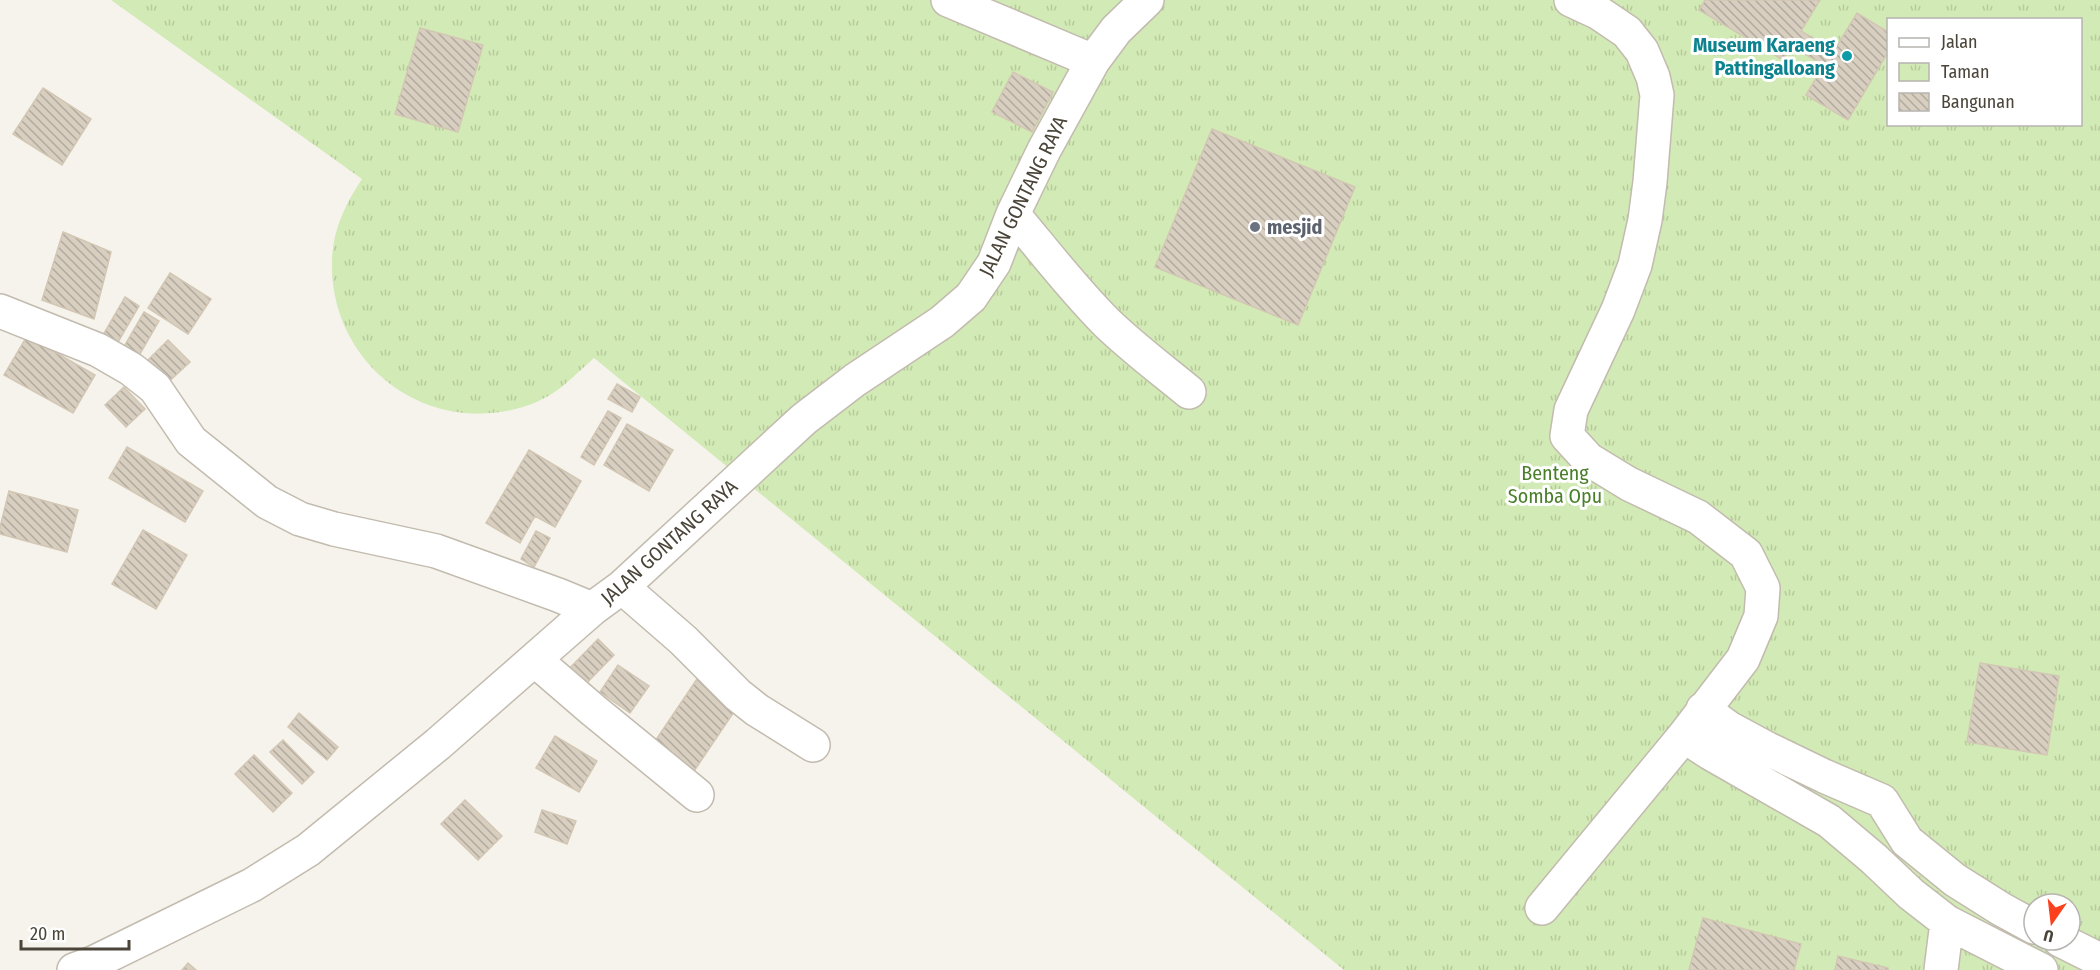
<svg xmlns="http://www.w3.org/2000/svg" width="2100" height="970" viewBox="0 0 2100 970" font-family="'Fira Sans Condensed',sans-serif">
<defs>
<pattern id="park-tufts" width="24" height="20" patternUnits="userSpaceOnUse" patternTransform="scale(1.5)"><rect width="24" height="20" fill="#d2eab5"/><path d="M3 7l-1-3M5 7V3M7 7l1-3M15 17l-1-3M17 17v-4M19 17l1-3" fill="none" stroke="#b6ca9c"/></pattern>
<pattern id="building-back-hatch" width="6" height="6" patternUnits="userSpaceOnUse" patternTransform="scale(1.5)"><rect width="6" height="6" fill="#d8cfc1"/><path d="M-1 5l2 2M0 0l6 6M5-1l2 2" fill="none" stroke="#b1aa9e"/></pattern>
</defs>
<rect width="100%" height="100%" fill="#f6f3ec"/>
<path fill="url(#park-tufts)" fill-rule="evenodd" d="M 111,0 L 2100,0 L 2100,970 L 1344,970 L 594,358 C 570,379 556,397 523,407 C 424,437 328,362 332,259 C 333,229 346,203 362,179 ZM 1888,20 L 2080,20 L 2080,124 L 1888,124 ZM 2034,904 L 2070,904 L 2070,940 L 2034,940 Z"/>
<path fill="url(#building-back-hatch)" stroke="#d3c7b4" stroke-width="1.5" d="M 1705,0 L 1820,0 L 1801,31 L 1834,51 L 1857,13 L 1888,32 L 1888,52 L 1848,120 L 1806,95 L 1824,65 L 1791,46 L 1783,60 L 1699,10 Z
M 420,28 L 483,45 L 458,132 L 395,114 Z
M 1013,72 L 1053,92 L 1032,132 L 992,112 Z
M 43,88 L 91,119 L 62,165 L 13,134 Z
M 1212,129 L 1355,187 L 1298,325 L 1155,267 Z
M 63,232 L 111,252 L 94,319 L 42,300 Z
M 170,273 L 211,299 L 188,334 L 148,308 Z
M 125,297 L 139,306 L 117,344 L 103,335 Z
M 144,312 L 159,321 L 133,366 L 118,357 Z
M 27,336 L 95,375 L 73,413 L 4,375 Z
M 168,340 L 190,362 L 162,388 L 141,367 Z
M 617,384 L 640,397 L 632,412 L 608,399 Z
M 124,387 L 145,409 L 126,427 L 105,405 Z
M 608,411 L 621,418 L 594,465 L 581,457 Z
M 627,424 L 673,450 L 649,491 L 604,465 Z
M 127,447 L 203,491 L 185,522 L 109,478 Z
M 529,450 L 581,481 L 555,527 L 535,516 L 520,543 L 486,523 Z
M 9,491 L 78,510 L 67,552 L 0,534 L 0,527 Z
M 143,530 L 187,555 L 156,609 L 112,584 Z
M 536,531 L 550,538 L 534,567 L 521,559 Z
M 598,639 L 614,655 L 579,691 L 562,676 Z
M 1980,663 L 2059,676 L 2047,755 L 1967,742 Z
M 618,665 L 649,686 L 630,713 L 600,692 Z
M 701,673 L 742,700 L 688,780 L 647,753 Z
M 299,713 L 338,747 L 327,760 L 288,727 Z
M 555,736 L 597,761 L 579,792 L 536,768 Z
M 283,740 L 314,772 L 302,784 L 270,752 Z
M 254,755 L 292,793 L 273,812 L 235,774 Z
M 465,800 L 502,836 L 478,860 L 441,824 Z
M 542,810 L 576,821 L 567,844 L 535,832 Z
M 1703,918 L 1801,944 L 1794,970 L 1689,970 Z
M 1838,956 L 1888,968 L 1888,970 L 1835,970 Z
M 188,963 L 196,970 L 182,970 Z"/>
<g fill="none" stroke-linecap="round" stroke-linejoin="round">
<defs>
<path id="minor" d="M 948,0 L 1093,61
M 1013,214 C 1044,251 1073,289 1107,323 C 1133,348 1161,369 1189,392
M 0,311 L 98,350 L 131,369 L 155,388 L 191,441 L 267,502 L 300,519 L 334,529 L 436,551 L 558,595 L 592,609
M 622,587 L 683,640 L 738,695 L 757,710 L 813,745
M 535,660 L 593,710 L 697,795
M 1703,709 L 1729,728 L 1768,749 L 1824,776 L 1882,801 L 1907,841 L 1955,880 L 2001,909 L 2034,927
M 1684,736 L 1710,753 L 1829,821 L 1874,859 L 1911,894 L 1947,922 L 2041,970
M 1542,908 L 1684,736 L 1743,659 L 1761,616 L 1763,588 L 1746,554 L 1698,517 L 1629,484 L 1588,459 L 1567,436 L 1571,410 L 1618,310 L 1635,265 L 1645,220 L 1650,182 L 1657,95 L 1653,77 L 1642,51 L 1627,32 L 1599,13 L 1571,0
M 2060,940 L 2100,960
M 74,970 L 93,963 L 252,885 L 308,850 L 438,744 L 592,609 L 622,587 L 804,419 L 855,380 L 942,322 L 971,297 L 994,263 L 1013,214 L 1044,150 L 1093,61 L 1116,30 L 1147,0
M 1941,970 L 1947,922"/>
</defs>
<use href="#minor" stroke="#c2bbae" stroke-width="36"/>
<use href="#minor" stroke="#fff" stroke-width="33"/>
</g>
<circle fill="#0f9aa8" stroke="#fff" stroke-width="2" cx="1847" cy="56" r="6"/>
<circle fill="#6b7280" stroke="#fff" stroke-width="2" cx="1255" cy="227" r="6"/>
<g text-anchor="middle" stroke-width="6" stroke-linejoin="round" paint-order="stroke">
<g font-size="20" font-weight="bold" fill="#0d838f" stroke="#fff" text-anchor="end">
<text x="1835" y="52">Museum Karaeng<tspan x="1835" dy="23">Pattingalloang</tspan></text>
</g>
<g font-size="20" fill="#4b4439" stroke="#fff">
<text transform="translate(1023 196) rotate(-64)" y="7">JALAN GONTANG RAYA</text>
<text transform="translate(669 542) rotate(-42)" y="7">JALAN GONTANG RAYA</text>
</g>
<g font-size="20" font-weight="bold" fill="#5b616d" stroke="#fff" text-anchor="start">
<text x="1267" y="234">mesjid</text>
</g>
<g font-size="20" fill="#4a7f2a" stroke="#fff">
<text x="1555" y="480">Benteng<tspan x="1555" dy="23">Somba Opu</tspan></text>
</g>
</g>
<rect x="1887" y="18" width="195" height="108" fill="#ffffff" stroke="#b7b4b0" stroke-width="1.5"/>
<rect x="1899" y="38" width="30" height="9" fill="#ffffff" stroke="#b7b4b0" stroke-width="1.5"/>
<text x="1941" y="48" font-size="18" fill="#4b4439">Jalan</text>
<rect x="1899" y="63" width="30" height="18" fill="url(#park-tufts)" stroke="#b7b4b0" stroke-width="1.5"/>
<text x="1941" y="78" font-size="18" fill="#4b4439">Taman</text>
<rect x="1899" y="93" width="30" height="18" fill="url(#building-back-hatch)" stroke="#b7b4b0" stroke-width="1.5"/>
<text x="1941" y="108" font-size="18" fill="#4b4439">Bangunan</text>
<g transform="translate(2052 922) rotate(194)"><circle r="28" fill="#ffffff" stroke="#b7b4b0" stroke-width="1.5"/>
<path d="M0-4.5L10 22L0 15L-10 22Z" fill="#fc3f1d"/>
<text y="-9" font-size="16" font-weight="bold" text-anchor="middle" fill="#4b4439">U</text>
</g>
<path d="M21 940v9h108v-9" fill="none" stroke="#4b4439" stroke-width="3"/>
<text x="30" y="940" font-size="18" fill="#4b4439" stroke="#ffffff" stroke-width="4.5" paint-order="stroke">20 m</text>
</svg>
